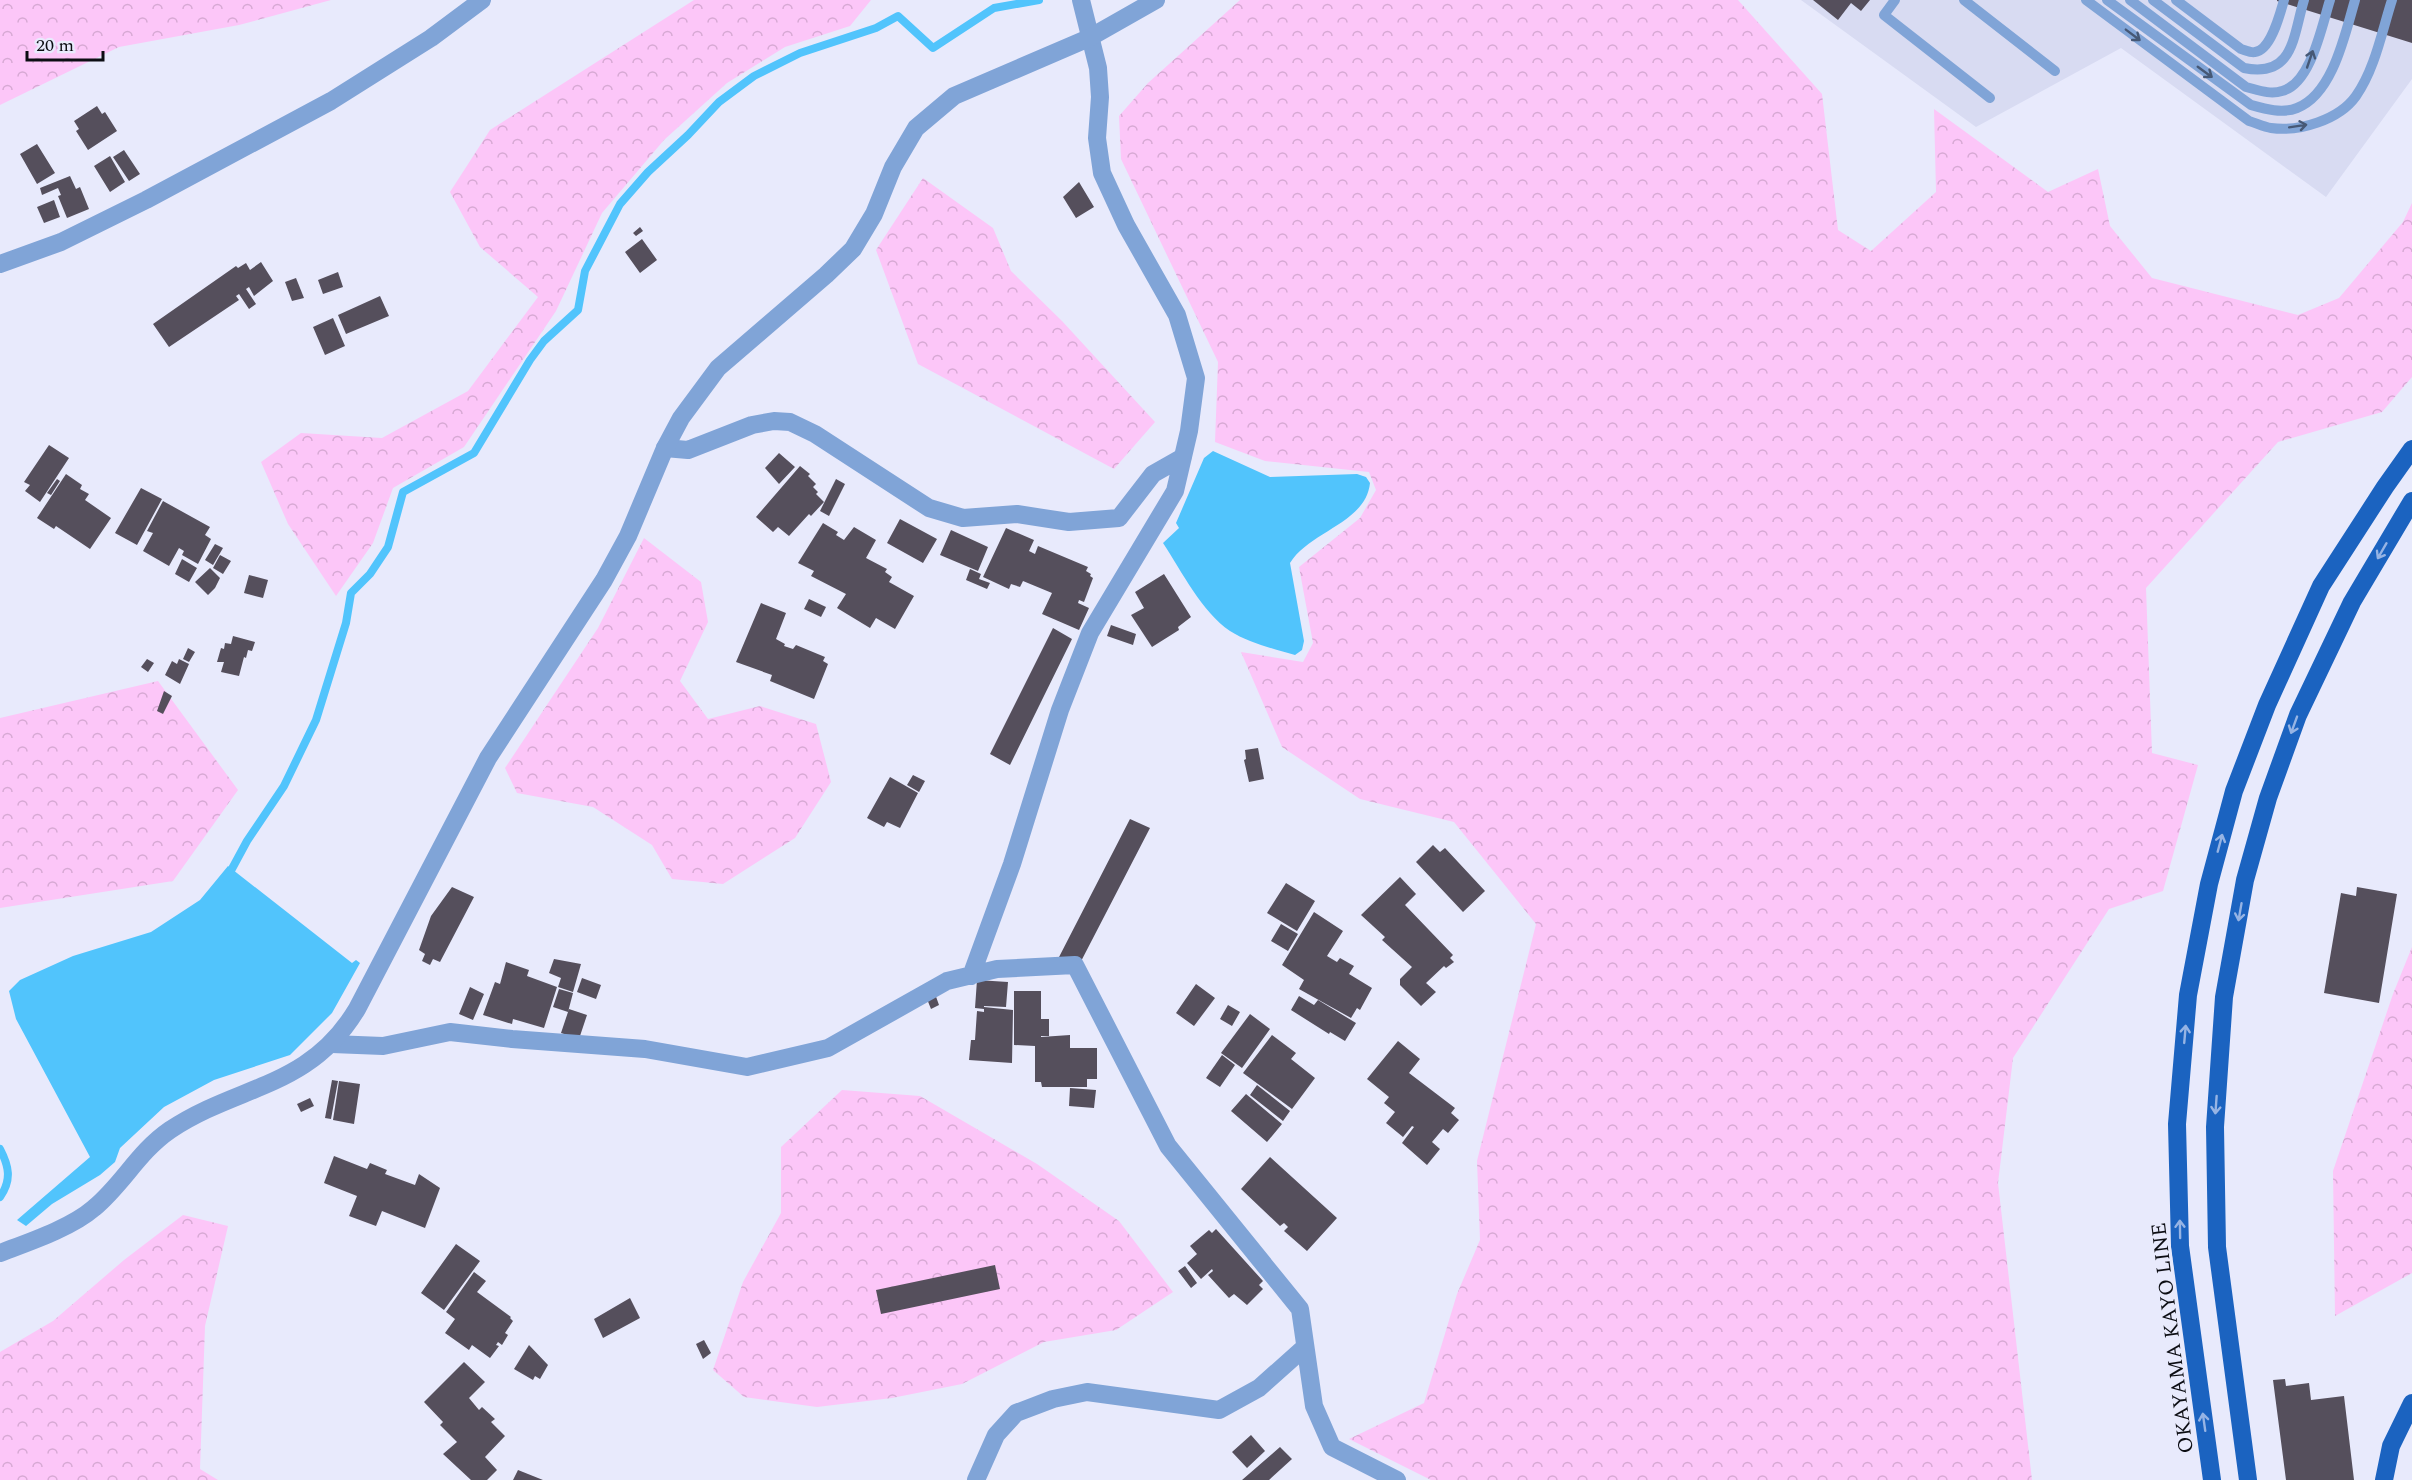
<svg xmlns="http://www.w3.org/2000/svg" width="2412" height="1480" viewBox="0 0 2412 1480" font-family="Spectral,serif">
<defs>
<pattern id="forest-crowns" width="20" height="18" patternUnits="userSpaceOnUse" patternTransform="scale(1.5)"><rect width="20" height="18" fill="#fcc6f8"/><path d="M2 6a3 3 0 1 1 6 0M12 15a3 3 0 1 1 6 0" fill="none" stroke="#d7a9d4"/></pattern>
</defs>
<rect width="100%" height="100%" fill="#e8eafc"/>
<path fill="#d8dbf2" d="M 1801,0 L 2412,0 L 2412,79 L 2326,197 L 2121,48 L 1976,127 Z"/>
<path fill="url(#forest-crowns)" d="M 0,0 L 331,0 L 239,25 L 119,47 L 0,105 Z
M 694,0 L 871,0 L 850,26 L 785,47 L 727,83 L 664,140 L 602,213 L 556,311 L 464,447 L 393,488 L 373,543 L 336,596 L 288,524 L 261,462 L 301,433 L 382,438 L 468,391 L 538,297 L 480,247 L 450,192 L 490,130 Z
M 1240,0 L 1738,0 L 1822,94 L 1838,230 L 1871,251 L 1936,192 L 1934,109 L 2048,192 L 2098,169 L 2110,226 L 2152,278 L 2298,315 L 2339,298 L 2403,222 L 2412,203 L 2412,377 L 2382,412 L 2278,442 L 2146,588 L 2152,753 L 2198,765 L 2163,891 L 2109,909 L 2013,1058 L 1998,1183 L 2032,1480 L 1431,1480 L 1349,1439 L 1424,1403 L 1457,1294 L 1480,1240 L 1477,1161 L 1536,924 L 1454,822 L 1360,799 L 1282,747 L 1241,652 L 1303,662 L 1313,643 L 1299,567 L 1360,518 L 1376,490 L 1369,472 L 1265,461 L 1215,442 L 1218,362 L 1121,159 L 1119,116 L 1148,83 Z
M 923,178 L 993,228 L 1011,271 L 1062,321 L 1155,422 L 1114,469 L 918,364 L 876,250 Z
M 644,538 L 701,582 L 708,622 L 680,681 L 708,719 L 760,706 L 816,724 L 831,782 L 795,838 L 723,884 L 672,879 L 652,845 L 593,807 L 517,793 L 505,768 L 598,628 Z
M 158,681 L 238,790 L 173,881 L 0,908 L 0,718 Z
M 2412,947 L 2412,1273 L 2335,1316 L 2333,1171 L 2393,994 Z
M 842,1090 L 920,1096 L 1037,1164 L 1119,1221 L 1173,1292 L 1116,1330 L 1044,1342 L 962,1384 L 892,1398 L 817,1407 L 744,1397 L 713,1370 L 743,1282 L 781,1213 L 781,1147 Z
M 183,1215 L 228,1226 L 205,1326 L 200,1469 L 218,1480 L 0,1480 L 0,1352 L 53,1321 L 124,1260 Z"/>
<path fill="#51c4fc" d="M 1213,451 L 1270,477 L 1357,474 L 1366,477 L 1370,483 C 1366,523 1310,531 1290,563 L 1304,641 L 1302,650 L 1295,655 C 1274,649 1249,643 1230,631 C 1202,612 1182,572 1163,543 L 1179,528 L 1176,523 L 1204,458 Z
M 228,866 L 352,963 L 356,960 L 360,963 L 332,1013 L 290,1055 L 214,1080 L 164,1107 L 120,1148 L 115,1162 L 100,1175 L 52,1204 L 26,1226 L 17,1220 L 90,1157 L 16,1019 L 9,991 L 20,980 L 73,956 L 151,932 L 200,900 Z"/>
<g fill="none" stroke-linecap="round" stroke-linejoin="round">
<path stroke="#51c4fc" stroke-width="8" d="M 227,878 L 247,841 L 284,786 L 316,720 L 346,623 L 351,593 L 370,574 L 388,547 L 403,492 L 474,453 L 530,360 L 544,341 L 578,310 L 585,271 L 620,204 L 648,172 L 688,135 L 719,102 L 754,76 L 800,53 L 876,28 L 898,16 L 933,48 L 994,8 L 1039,0
M 0,1149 C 9,1166 12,1180 0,1197"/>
</g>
<path fill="#554f5c" d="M 1813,0 L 1870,0 L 1861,11 L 1851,3 L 1838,20 Z
M 2277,0 L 2412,0 L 2412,43 L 2277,1 Z
M 97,106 L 102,114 L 105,112 L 117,131 L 88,150 L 76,131 L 79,129 L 74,121 Z
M 37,144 L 55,173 L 37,184 L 20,154 Z
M 124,150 L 140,174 L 129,181 L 113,157 Z
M 110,156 L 125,182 L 110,192 L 94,166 Z
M 70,176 L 76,189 L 80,187 L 89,209 L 67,218 L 58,196 L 61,195 L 58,188 L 42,195 L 40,188 Z
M 1079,182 L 1094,207 L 1076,218 L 1063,197 Z
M 54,200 L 60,217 L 44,223 L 37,207 Z
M 640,227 L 643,231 L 636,236 L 633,233 Z
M 642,239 L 657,260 L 640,273 L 625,252 Z
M 261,262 L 273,281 L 254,296 L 249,287 L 246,289 L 256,304 L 249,309 L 239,294 L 236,296 L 239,300 L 169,347 L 153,324 L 236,266 L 238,268 L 246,263 L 250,270 Z
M 338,272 L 343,287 L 323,294 L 318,280 Z
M 296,278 L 304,298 L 292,301 L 285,282 Z
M 380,296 L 389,316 L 346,334 L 338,315 Z
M 333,318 L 345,346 L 325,355 L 313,327 Z
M 49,445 L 69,458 L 40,502 L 25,491 L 30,485 L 24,482 Z
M 779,453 L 795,467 L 779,484 L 765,468 Z
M 800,466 L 810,474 L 808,476 L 816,484 L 813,487 L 818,492 L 816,494 L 824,502 L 811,516 L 809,514 L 789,536 L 778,527 L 773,532 L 756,517 Z
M 66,474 L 82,485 L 80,489 L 89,494 L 85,500 L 111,518 L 90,549 L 56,526 L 54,529 L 37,518 Z
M 57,479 L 60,481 L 51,495 L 47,493 Z
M 836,479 L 845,484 L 829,516 L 820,511 Z
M 141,488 L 162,499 L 137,545 L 115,533 Z
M 163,501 L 210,527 L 205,535 L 211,539 L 198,564 L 182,555 L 184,551 L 179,548 L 169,566 L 143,551 L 153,533 L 147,531 Z
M 900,519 L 937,539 L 923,563 L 887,543 Z
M 823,523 L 838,532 L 836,535 L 844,540 L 854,527 L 876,540 L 866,558 L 887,569 L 885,572 L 892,577 L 889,582 L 914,596 L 895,629 L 876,618 L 870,628 L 837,608 L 846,594 L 811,576 L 814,571 L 798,563 Z
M 1006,528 L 1034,540 L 1029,551 L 1035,554 L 1038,546 L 1088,567 L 1086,571 L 1091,574 L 1090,576 L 1093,578 L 1084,602 L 1079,600 L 1078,603 L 1089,608 L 1079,630 L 1042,614 L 1052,593 L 1023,581 L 1020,587 L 1011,584 L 1009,589 L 983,577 Z
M 951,530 L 988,547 L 978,571 L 940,555 Z
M 215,544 L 223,548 L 213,565 L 205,560 Z
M 220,555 L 231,561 L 223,574 L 213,568 Z
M 182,559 L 197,568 L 189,582 L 175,574 Z
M 210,568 L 220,578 L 215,588 L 208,595 L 195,582 Z
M 970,569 L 981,574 L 979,579 L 990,583 L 987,589 L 966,580 Z
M 1164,574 L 1191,617 L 1178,627 L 1179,630 L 1152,647 L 1131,615 L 1144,608 L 1135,592 Z
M 249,575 L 268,580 L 263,598 L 244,593 Z
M 809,599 L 826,607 L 821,617 L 804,609 Z
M 761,603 L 786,613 L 776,639 L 785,644 L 784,646 L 793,649 L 796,645 L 825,657 L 823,661 L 828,664 L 814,699 L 770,681 L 772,675 L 736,662 Z
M 1111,625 L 1136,634 L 1133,645 L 1107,636 Z
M 1053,628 L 1072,639 L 1010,765 L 990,754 Z
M 233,636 L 255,642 L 252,651 L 248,650 L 246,658 L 244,657 L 239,676 L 221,672 L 224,662 L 217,662 L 221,648 L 224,649 L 225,643 L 231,644 Z
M 188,648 L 195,652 L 189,662 L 183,659 Z
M 147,659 L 154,663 L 148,672 L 141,667 Z
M 179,659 L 189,664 L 180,684 L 165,675 L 172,661 L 177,664 Z
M 164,691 L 172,696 L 163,714 L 157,711 Z
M 1258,748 L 1264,779 L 1249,782 L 1244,760 L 1246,759 L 1245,750 Z
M 913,775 L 925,781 L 919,792 L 907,785 Z
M 890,777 L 918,793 L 900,828 L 887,822 L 884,827 L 867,818 Z
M 1130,819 L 1150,828 L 1077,969 L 1058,959 Z
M 1433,845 L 1440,852 L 1445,848 L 1485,891 L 1463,912 L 1416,862 Z
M 1400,877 L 1416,894 L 1405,905 L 1453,955 L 1450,958 L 1454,962 L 1446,968 L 1444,966 L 1426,983 L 1436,992 L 1421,1006 L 1400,985 L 1400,979 L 1412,967 L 1382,940 L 1385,937 L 1361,915 Z
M 1286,883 L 1315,901 L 1297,931 L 1267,913 Z
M 452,887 L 474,897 L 440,962 L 433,959 L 430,965 L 422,961 L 425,954 L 419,950 L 431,916 Z
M 2357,887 L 2397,894 L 2379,1003 L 2324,993 L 2341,893 L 2356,896 Z
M 1314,912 L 1343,931 L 1327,956 L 1337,962 L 1340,958 L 1354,966 L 1349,974 L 1372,988 L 1360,1010 L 1357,1008 L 1351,1018 L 1299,989 L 1304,980 L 1282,965 Z
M 1281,924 L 1298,934 L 1288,951 L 1271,941 Z
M 554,959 L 581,964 L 573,992 L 558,987 L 561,978 L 549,973 Z
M 506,962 L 529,970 L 527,976 L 557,987 L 544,1028 L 513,1019 L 512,1024 L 483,1015 L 495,982 L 500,984 Z
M 582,978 L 601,985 L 596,999 L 577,992 Z
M 977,980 L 1008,982 L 1006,1007 L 984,1006 L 984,1009 L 975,1008 Z
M 1196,984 L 1215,998 L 1194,1026 L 1176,1013 Z
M 470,987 L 484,994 L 473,1020 L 459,1014 Z
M 559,989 L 573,993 L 568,1012 L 553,1007 Z
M 934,991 L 939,1005 L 931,1009 L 925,994 Z
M 1014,991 L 1041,991 L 1041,1019 L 1049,1019 L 1049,1036 L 1041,1036 L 1041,1037 L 1070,1035 L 1070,1048 L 1097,1048 L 1097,1079 L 1087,1079 L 1087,1087 L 1042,1087 L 1041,1082 L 1035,1082 L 1035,1046 L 1014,1045 Z
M 1299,996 L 1314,1005 L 1318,1000 L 1356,1023 L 1345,1041 L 1330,1032 L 1329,1034 L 1291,1010 Z
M 1228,1005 L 1240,1012 L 1232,1026 L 1220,1019 Z
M 984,1007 L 1013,1010 L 1012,1063 L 969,1060 L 971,1040 L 975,1040 L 977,1011 L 984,1012 Z
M 569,1009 L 587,1015 L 579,1039 L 561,1033 Z
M 1250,1014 L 1270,1029 L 1242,1068 L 1221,1053 Z
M 1272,1035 L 1296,1053 L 1291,1059 L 1315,1078 L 1292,1109 L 1243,1073 Z
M 1398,1041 L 1420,1059 L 1409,1073 L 1455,1108 L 1451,1113 L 1459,1120 L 1448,1133 L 1443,1129 L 1432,1142 L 1440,1149 L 1427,1165 L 1402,1143 L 1414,1127 L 1412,1126 L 1403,1137 L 1386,1123 L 1395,1112 L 1384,1103 L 1389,1097 L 1367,1079 Z
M 1222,1055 L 1235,1065 L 1220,1087 L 1206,1078 Z
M 332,1080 L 338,1081 L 331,1119 L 325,1118 Z
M 339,1081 L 360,1084 L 354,1124 L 333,1120 Z
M 1257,1085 L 1290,1111 L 1283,1121 L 1250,1095 Z
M 1070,1088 L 1096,1090 L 1094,1108 L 1069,1106 Z
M 1246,1094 L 1282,1124 L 1267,1142 L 1231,1111 Z
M 310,1098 L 314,1106 L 301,1112 L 297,1104 Z
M 334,1156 L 367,1169 L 370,1163 L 387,1170 L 385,1174 L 415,1185 L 419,1174 L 440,1188 L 425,1228 L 382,1211 L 376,1226 L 349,1216 L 357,1196 L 324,1183 Z
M 1270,1157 L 1337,1218 L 1307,1251 L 1284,1231 L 1288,1227 L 1284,1223 L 1280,1226 L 1241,1189 Z
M 1216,1229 L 1263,1281 L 1259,1285 L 1263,1289 L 1247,1305 L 1234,1294 L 1229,1298 L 1208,1275 L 1213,1271 L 1212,1269 L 1201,1279 L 1187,1263 L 1197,1254 L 1190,1246 L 1209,1230 L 1212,1233 Z
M 456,1244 L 480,1261 L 444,1310 L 421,1293 Z
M 995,1265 L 1000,1289 L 881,1314 L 876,1290 Z
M 1185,1266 L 1197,1283 L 1191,1288 L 1178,1271 Z
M 474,1272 L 486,1281 L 477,1292 L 511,1317 L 510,1318 L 513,1321 L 505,1333 L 508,1335 L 502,1345 L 498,1342 L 496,1345 L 499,1346 L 490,1358 L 472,1345 L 469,1350 L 445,1333 L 455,1319 L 446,1312 Z
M 630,1298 L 640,1318 L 603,1338 L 594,1319 Z
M 704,1340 L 711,1353 L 703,1359 L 696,1344 Z
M 529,1345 L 548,1365 L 540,1379 L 535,1376 L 533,1380 L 514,1369 Z
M 464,1362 L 485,1382 L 469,1398 L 479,1410 L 482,1407 L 495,1419 L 491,1422 L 505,1436 L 485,1457 L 497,1470 L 487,1480 L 471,1480 L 443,1454 L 457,1442 L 440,1425 L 443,1422 L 424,1402 Z
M 2285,1379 L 2286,1386 L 2309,1383 L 2311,1400 L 2344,1396 L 2354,1480 L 2286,1480 L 2273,1380 Z
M 1251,1435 L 1265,1451 L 1247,1468 L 1232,1452 Z
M 1280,1447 L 1292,1459 L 1269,1480 L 1242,1480 Z
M 518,1470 L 543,1480 L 513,1480 Z"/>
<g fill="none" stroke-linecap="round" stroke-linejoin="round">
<path stroke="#80a4d7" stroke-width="10" d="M 1895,0 L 1884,15 L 1990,98
M 1964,0 L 2055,71
M 2086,0 L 2249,121 C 2256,123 2264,127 2271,128 C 2299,132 2339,120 2356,96 C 2375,69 2382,31 2392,0
M 2107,0 L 2251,105 C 2265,109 2282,114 2297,108 C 2333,94 2345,34 2355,0
M 2130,0 L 2246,87 C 2258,90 2270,95 2282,91 C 2311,84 2322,25 2330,0
M 2153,0 L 2244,68 C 2294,78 2293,36 2304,0
M 2176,0 L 2241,49 C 2245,50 2251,53 2255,52 C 2271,50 2280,14 2284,0"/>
<path stroke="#80a4d7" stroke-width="18" d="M 0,264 L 61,242 L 146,200 L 331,101 L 431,38 L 482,0
M 665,448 L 688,450 L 752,425 L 774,421 L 790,422 L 815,434 L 929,508 L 963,518 L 1017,514 L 1069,522 L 1119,518 L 1153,474 L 1183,457
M 971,976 L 1012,864 L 1060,710 L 1090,633 L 1175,491 L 1189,431 L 1196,378 L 1177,315 L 1126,225 L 1102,173 L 1097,138 L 1100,97 L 1098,68 L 1081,0
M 332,1044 L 383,1046 L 450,1032 L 512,1039 L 645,1049 L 747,1067 L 828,1048 L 947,981 L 997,969 L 1075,965 L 1168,1146 L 1300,1309 L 1314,1406 L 1332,1447 L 1397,1480
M 976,1480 L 996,1435 L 1016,1413 L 1053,1399 L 1087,1392 L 1219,1410 L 1259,1388 L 1305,1347"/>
<path stroke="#80a4d7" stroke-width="18" d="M 0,1253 C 29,1242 71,1228 94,1208 C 123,1184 138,1152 170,1130 C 239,1084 309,1089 357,1009 L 488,758 L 604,580 L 628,536 L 665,448 L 681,418 L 718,368 L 826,275 L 853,249 L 874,214 L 893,167 L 916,128 L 954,96 L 1089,38 L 1156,0"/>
<path stroke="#1b63c0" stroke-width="18" d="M 2212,1480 L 2180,1246 L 2177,1124 L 2188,995 L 2209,884 L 2234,791 L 2267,705 L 2321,586 L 2385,487 L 2412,449
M 2248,1480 L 2217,1247 L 2215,1127 L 2224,997 L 2245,880 L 2268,798 L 2298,715 L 2352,602 L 2412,501
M 2384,1480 L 2391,1446 L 2412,1403"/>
</g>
<defs><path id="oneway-shaft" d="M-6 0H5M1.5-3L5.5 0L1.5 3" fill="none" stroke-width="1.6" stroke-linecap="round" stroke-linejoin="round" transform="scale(1.5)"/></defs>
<g stroke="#465875">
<use href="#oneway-shaft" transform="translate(2133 35) rotate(37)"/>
<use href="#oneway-shaft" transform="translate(2310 59) rotate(-71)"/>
<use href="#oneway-shaft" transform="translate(2205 72) rotate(36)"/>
<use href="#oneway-shaft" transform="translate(2298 126) rotate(-9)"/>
</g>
<g stroke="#96b4e4">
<use href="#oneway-shaft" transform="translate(2382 551) rotate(120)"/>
<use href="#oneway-shaft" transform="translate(2294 725) rotate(110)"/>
<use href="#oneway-shaft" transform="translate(2220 843) rotate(-75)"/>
<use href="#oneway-shaft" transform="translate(2240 912) rotate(100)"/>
<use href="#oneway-shaft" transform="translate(2185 1034) rotate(-85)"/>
<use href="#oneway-shaft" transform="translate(2216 1105) rotate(94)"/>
<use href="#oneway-shaft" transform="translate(2180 1229) rotate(-91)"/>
<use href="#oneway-shaft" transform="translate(2204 1422) rotate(-98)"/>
</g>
<g text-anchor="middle" stroke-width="6" stroke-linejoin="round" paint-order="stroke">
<g font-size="21" fill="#0c0d13" stroke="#e8eafc">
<text transform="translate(2172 1338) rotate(-97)" y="7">OKAYAMA KAYO LINE</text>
</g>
</g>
<path d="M27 51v9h76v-9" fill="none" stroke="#0c0d13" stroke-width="3"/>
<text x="36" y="51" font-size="18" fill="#0c0d13" stroke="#e8eafc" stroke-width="4.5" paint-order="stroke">20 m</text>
</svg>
